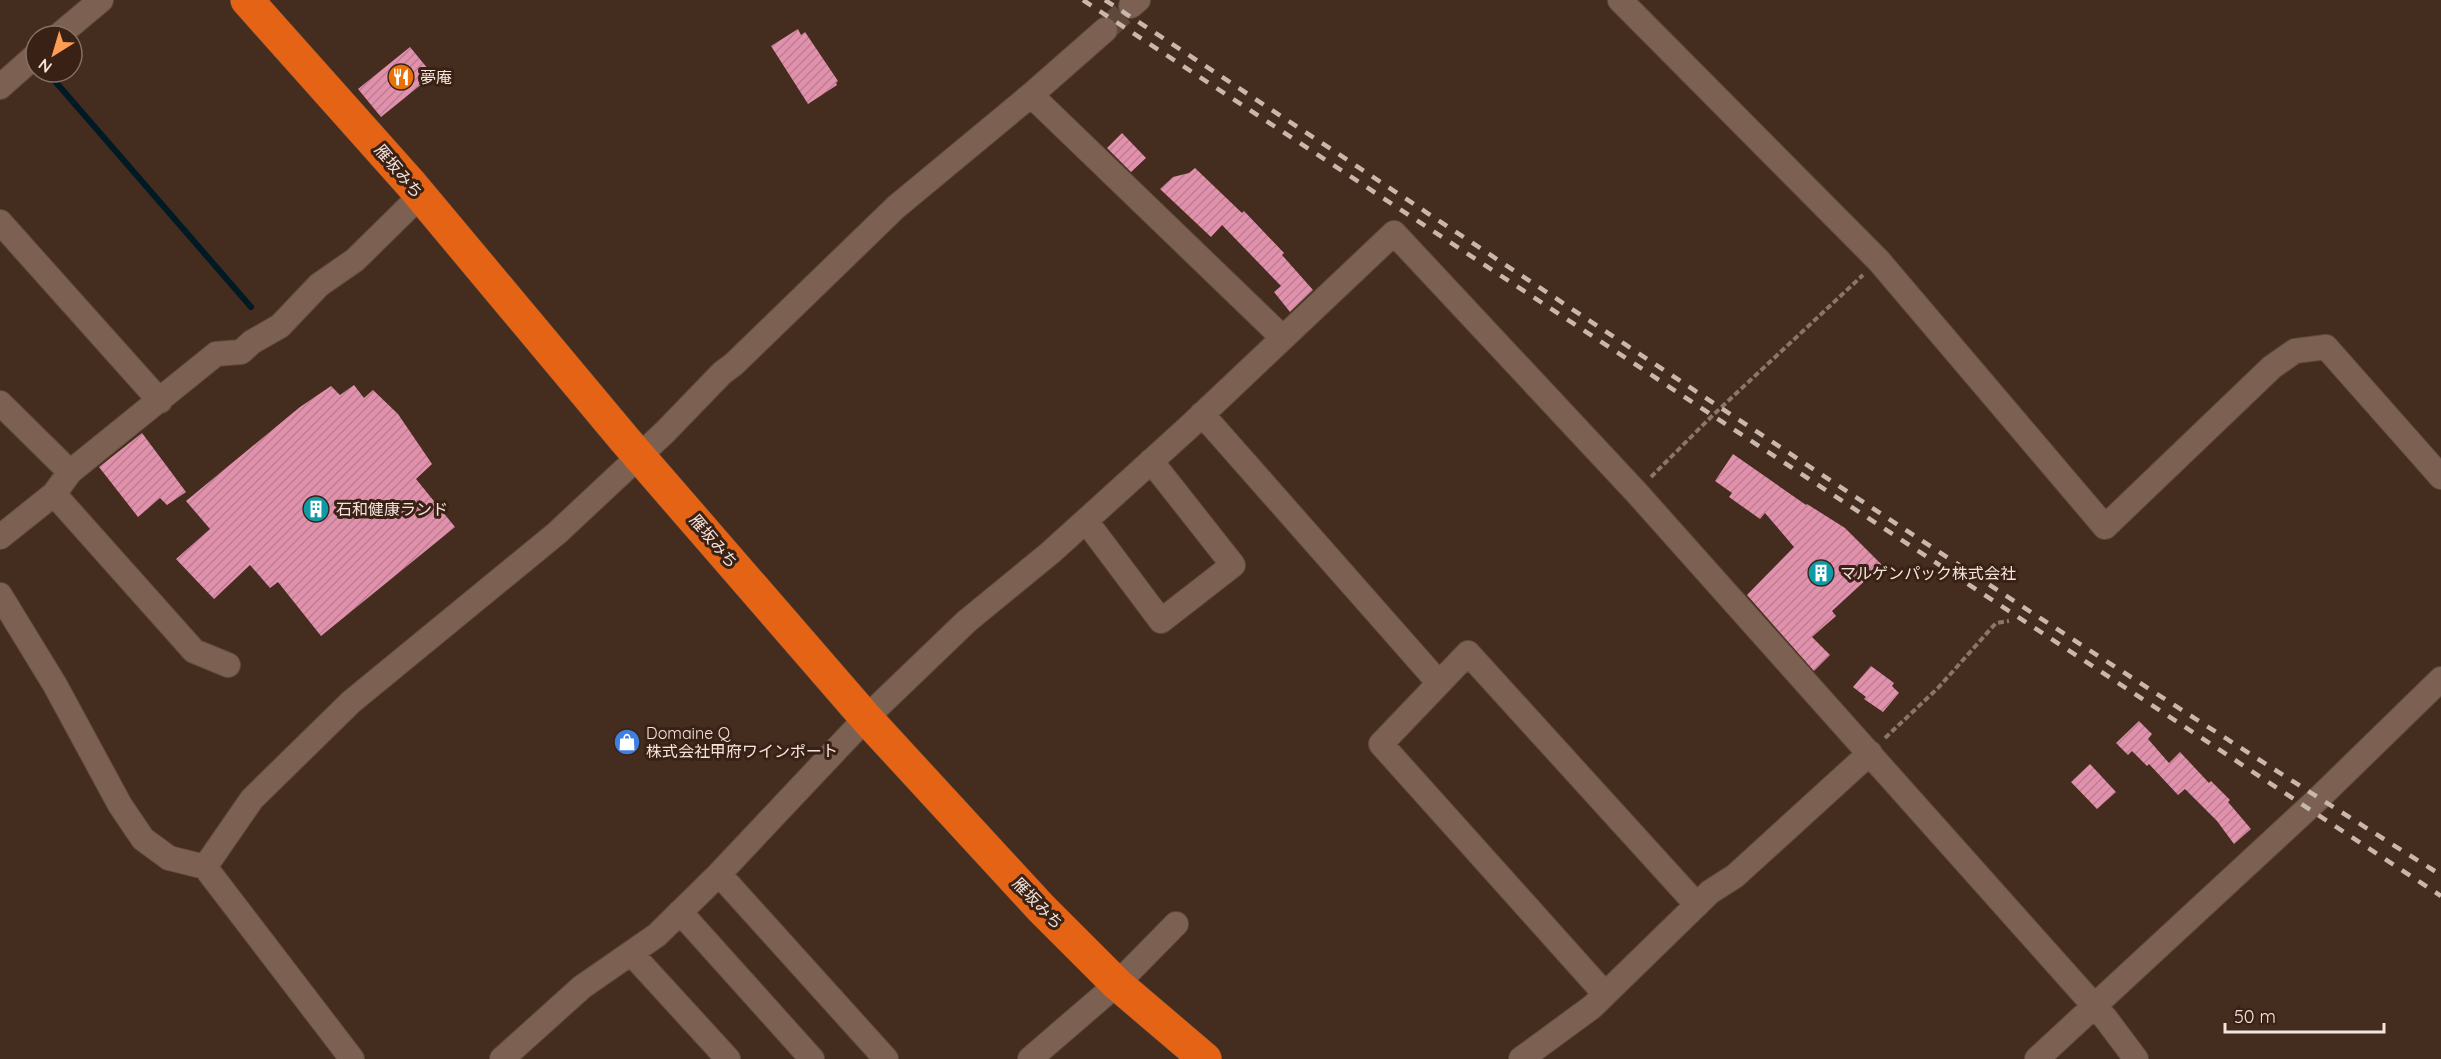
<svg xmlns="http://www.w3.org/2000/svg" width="2441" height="1059" viewBox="0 0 2441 1059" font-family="Quicksand,'Noto Sans JP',sans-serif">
<defs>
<pattern id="building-hatch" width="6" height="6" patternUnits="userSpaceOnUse" patternTransform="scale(1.5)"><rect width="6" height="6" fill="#e291ad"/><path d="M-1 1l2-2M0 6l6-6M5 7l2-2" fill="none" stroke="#bc7e92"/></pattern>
</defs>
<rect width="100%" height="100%" fill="#442c1e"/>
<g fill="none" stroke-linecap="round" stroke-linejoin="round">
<path stroke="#001a25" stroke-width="6" d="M 47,72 L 251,307"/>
</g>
<path fill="url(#building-hatch)" d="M 798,29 L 801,35 L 805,32 L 838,81 L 836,83 L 837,85 L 808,104 L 771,46 Z
M 410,47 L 433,75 L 381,117 L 358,89 Z
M 1122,133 L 1146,158 L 1131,172 L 1107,148 Z
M 1195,168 L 1242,213 L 1244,211 L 1284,253 L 1282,255 L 1313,290 L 1290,312 L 1274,292 L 1281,286 L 1222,225 L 1211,237 L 1160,189 L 1173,177 L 1189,173 Z
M 354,385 L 364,398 L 373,390 L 398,414 L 432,464 L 416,479 L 455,527 L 321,636 L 278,582 L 270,588 L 250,565 L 214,599 L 176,559 L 210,529 L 186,501 L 300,407 L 331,386 L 340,395 Z
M 142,433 L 186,492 L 167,505 L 160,498 L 138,517 L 99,467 Z
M 1733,454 L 1806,505 L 1807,504 L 1845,528 L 1882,565 L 1832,611 L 1836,616 L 1812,637 L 1830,655 L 1814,671 L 1747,595 L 1794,547 L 1765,513 L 1760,519 L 1729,497 L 1732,493 L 1715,481 Z
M 1871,666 L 1894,683 L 1892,686 L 1899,693 L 1883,712 L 1864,699 L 1866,697 L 1853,687 Z
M 2139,721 L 2152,734 L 2148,739 L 2169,763 L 2180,752 L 2209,783 L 2211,781 L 2230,800 L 2228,802 L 2251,829 L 2234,844 L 2217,821 L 2185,789 L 2178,795 L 2149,764 L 2147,766 L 2132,751 L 2128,755 L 2116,743 Z
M 2090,764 L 2116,792 L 2097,809 L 2071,782 Z"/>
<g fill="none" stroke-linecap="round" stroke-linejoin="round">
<path stroke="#5f483a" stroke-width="24" stroke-dasharray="24 12" stroke-linecap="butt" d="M 1105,30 L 1131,6"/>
<defs>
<path id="minor" d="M 1620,0 L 1879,261 L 2105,527 L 2272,367 L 2295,351 L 2326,347 L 2441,477
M 1131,6 L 1138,0
M 58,36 L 101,0
M 0,87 L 36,55
M 1031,95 L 1283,338
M 0,222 L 160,401
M 0,403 L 70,472
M 1202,414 L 1439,683
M 1086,521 L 1161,621 L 1233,565 L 1151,461
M 0,537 L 54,494
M 0,595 L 55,685 L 120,805 L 143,839 L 169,858 L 205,867 L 352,1059
M 228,665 L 194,651 L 54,494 L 70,472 L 216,354 L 241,352 L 252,342 L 280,326 L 319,285 L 355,260 L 420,196
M 205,867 L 252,799 L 351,702 L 557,533 L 665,432 L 722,373 L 734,364 L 896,207 L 1031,95 L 1105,30
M 719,874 L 886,1059
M 680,912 L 812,1059
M 631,953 L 728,1059
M 1605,994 L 1381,744 L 1468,653 L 1697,905
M 502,1059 L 582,987 L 657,935 L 719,874 L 866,718 L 967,621 L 1050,553 L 1189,427 L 1394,233 L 1636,492 L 2106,1019 L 2136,1059
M 1030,1059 L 1117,984 L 1176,924
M 1521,1059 L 1592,1007 L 1710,892 L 1735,876 L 1870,753
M 2037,1059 L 2319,798 L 2441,679"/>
<path id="highway" d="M 247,0 L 411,184 L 625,440 L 866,718 L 1041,908 L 1117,984 L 1205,1059"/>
</defs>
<use href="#minor" stroke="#5f4a3e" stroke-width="26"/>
<use href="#highway" stroke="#5f4a3e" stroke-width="34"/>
<path stroke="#8a7569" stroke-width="4" stroke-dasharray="6 3" stroke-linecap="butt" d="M 1651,477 L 1712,416 L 1863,275
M 1885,738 L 1938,688 L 1996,623 L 2009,621"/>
<use href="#minor" stroke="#7c6152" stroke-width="24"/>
<use href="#highway" stroke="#e46315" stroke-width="33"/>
<path stroke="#c9b6ac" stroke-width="4.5" stroke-dasharray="10 10" stroke-linecap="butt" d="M 1083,0 L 2441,896
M 1105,0 C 1550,292 1990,592 2441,875"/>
</g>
<defs>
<symbol id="restaurant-disc" viewBox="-11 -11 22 22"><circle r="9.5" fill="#e8710a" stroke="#392215"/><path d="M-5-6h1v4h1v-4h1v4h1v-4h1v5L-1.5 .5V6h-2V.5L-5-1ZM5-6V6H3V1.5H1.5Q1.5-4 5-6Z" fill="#fff"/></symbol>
<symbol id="building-disc" viewBox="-11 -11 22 22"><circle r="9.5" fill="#0f9aa8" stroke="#392215"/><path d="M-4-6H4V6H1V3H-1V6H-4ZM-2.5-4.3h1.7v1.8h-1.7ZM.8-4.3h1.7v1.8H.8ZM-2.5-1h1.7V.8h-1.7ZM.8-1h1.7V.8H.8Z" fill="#fff"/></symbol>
<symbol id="shop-disc" viewBox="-11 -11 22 22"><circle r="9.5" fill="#3f7fe0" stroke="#392215"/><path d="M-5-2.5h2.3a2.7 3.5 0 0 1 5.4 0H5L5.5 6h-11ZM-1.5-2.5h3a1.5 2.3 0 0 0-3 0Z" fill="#fff"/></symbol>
</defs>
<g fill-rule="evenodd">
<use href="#restaurant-disc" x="386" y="62" width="30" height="30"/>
<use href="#building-disc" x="301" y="494" width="30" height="30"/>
<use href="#building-disc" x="1806" y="558" width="30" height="30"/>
<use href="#shop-disc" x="612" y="727" width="30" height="30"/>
</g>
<g text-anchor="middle" stroke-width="6" stroke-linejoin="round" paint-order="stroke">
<g font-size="16" fill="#f5e4dc" stroke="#392215" text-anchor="start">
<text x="420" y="83">夢庵</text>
<text x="336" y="515">石和健康ランド</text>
<text x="1840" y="579">マルゲンパック株式会社</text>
<text x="646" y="739">Domaine Q<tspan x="646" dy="18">株式会社甲府ワインポート</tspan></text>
</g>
<g font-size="16" fill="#f5e4dc" stroke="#392215">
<text transform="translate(399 171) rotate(50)" y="6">雁坂みち</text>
<text transform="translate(714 541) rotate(50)" y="6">雁坂みち</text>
<text transform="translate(1038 903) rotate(46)" y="6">雁坂みち</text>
</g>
</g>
<g transform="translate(54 54) rotate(217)"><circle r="28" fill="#392215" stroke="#847065" stroke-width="1.5"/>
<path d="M0-4.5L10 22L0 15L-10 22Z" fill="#fd9d54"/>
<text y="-9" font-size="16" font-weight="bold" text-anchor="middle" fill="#f5e4dc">N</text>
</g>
<path d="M2225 1023v9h159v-9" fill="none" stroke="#f5e4dc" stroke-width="3"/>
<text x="2234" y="1023" font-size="18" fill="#f5e4dc" stroke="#392215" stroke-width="4.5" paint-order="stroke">50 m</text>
</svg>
